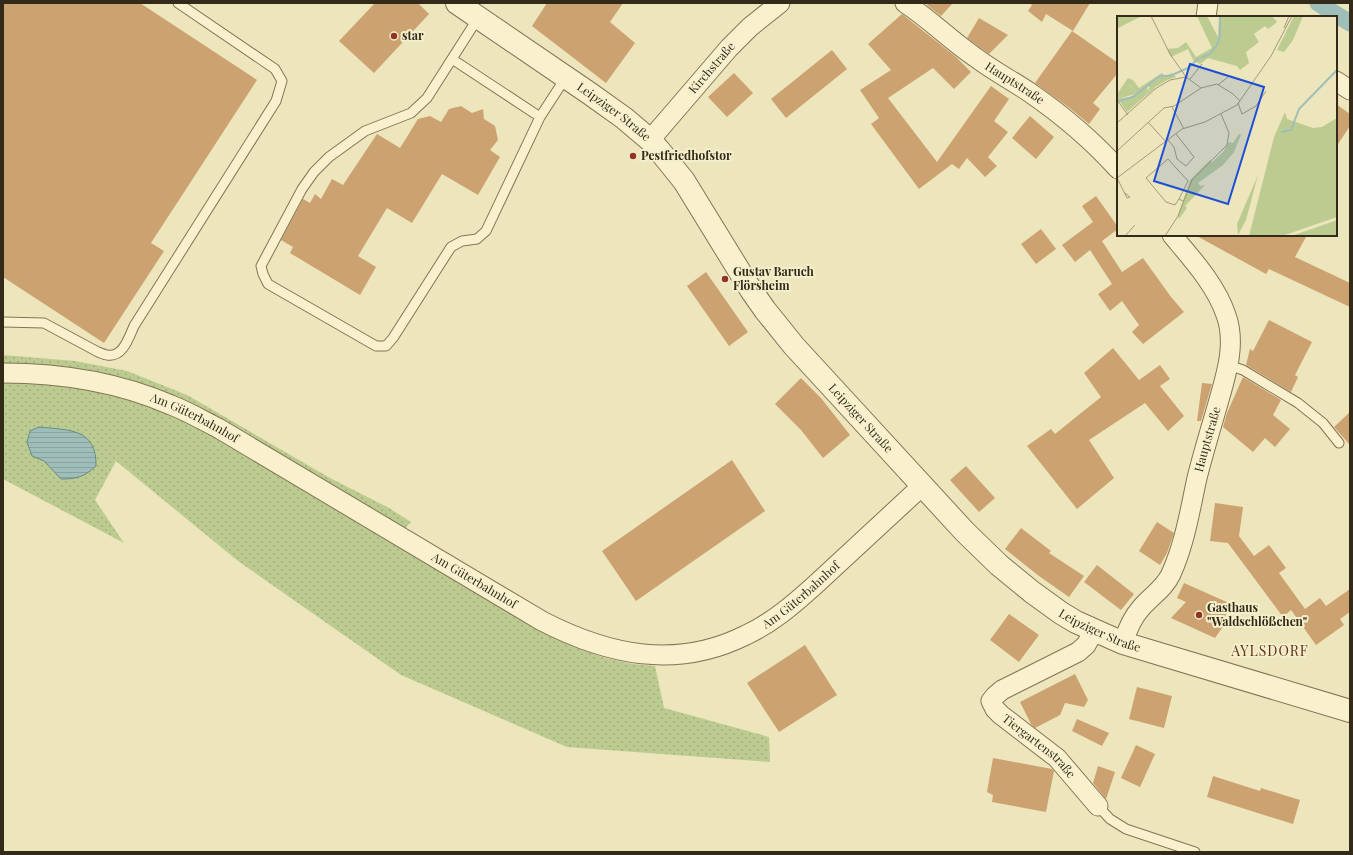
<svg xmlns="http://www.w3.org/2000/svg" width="1353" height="855" viewBox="0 0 1353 855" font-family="'Playfair Display',serif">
<defs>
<pattern id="green-dots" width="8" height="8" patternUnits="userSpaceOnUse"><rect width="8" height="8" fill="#bccb90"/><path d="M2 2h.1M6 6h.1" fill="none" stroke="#a2ae7c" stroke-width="1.8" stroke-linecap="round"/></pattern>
<pattern id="water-rules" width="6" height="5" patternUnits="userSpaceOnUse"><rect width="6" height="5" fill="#a0beb9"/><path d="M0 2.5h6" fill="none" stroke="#8aa39e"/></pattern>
</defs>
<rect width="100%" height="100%" fill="#ede5bb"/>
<path fill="url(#green-dots)" d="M 3,355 L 75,361 L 127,371 L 187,395 L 330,478 L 389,508 L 411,522 L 393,541 L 536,626 L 574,647 L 605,658 L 633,664 L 655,666 L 664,708 L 769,737 L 770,762 L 567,747 L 401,675 L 238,561 L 116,461 L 95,500 L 124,543 L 3,479 Z"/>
<path fill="url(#water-rules)" stroke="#688b87" d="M 39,427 C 68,430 97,428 96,466 C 84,477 77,479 61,479 L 44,461 L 32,456 L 27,442 L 30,431 Z"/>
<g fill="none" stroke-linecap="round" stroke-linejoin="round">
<path stroke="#a0beb9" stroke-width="17" d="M 1318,3 L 1350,23"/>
</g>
<path fill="#cca271" d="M 3,3 L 140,3 L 257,80 L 151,243 L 164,251 L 104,343 L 3,277 Z
M 375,3 L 418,3 L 429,14 L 374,73 L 339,41 Z
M 547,3 L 623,3 L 610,22 L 635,43 L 606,83 L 532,26 Z
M 928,3 L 953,3 L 941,16 L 927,5 Z
M 1029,3 L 1090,3 L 1073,31 L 1046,14 L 1042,22 L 1028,11 L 1032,5 Z
M 902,14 L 956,57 L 971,72 L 954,89 L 933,68 L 888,98 L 937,162 L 991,86 L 1009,99 L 994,121 L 1008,132 L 988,157 L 997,166 L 985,177 L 967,158 L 959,169 L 952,164 L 919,189 L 871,124 L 879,118 L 860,90 L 891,70 L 868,44 Z
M 979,18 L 1008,35 L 989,54 L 967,38 Z
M 1072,31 L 1118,63 L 1118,73 L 1093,103 L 1100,109 L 1089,124 L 1071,109 L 1035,83 Z
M 832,50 L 847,69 L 786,118 L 771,99 Z
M 734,73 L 753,93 L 727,117 L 708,97 Z
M 1336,104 L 1350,114 L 1350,126 L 1336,147 Z
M 461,106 L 472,113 L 483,109 L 484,119 L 495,126 L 498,140 L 490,150 L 500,157 L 478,195 L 442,174 L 412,223 L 387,208 L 358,256 L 376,267 L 360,295 L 290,253 L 293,247 L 281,240 L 303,199 L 310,203 L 315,194 L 321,199 L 332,179 L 343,185 L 377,134 L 400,148 L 418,119 L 430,116 L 441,122 L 449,109 Z
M 1030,116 L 1054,137 L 1036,159 L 1012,138 Z
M 1096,196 L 1118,227 L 1118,229 L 1102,241 L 1122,272 L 1143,258 L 1171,297 L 1184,312 L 1143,344 L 1132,332 L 1139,325 L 1122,301 L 1110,311 L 1098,294 L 1112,284 L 1090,250 L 1075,262 L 1062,245 L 1093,222 L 1082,206 Z
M 1041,229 L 1056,249 L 1036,264 L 1021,244 Z
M 1195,235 L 1307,235 L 1295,257 L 1350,283 L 1350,307 L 1269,269 L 1266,274 Z
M 706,272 L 748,332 L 729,346 L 687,286 Z
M 1269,320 L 1312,342 L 1295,375 L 1298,377 L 1291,392 L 1246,365 L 1250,349 L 1253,351 Z
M 1113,348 L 1139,380 L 1160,365 L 1170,379 L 1160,386 L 1184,416 L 1168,431 L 1145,403 L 1089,440 L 1114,478 L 1077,509 L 1027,446 L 1051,429 L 1055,434 L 1101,397 L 1084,373 Z
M 1243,377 L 1281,400 L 1273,415 L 1290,429 L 1275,447 L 1265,438 L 1253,452 L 1223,427 L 1227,413 Z
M 801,378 L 821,398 L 850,435 L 823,458 L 801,430 L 775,404 Z
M 1202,383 L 1212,384 L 1201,421 L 1197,421 Z
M 1350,412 L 1350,445 L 1334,427 Z
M 732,460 L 765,511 L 636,601 L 602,551 Z
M 966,466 L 995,498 L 979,512 L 950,480 Z
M 1215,503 L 1243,507 L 1239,536 L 1254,556 L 1269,545 L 1286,568 L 1279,573 L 1305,609 L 1320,598 L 1326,606 L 1350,589 L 1350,612 L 1340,619 L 1344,625 L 1316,645 L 1291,610 L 1283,617 L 1228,543 L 1210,541 Z
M 1157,522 L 1174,533 L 1167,553 L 1160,565 L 1139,551 Z
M 1021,528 L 1051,551 L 1049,553 L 1084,576 L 1069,597 L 1039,576 L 1005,549 Z
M 1097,565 L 1134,594 L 1121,610 L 1084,582 Z
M 1184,583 L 1229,603 L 1222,628 L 1215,638 L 1171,618 L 1186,602 L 1177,598 Z
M 1009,614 L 1039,635 L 1019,662 L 990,640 Z
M 805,645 L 837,695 L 779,732 L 747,683 Z
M 1075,674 L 1088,700 L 1084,707 L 1065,703 L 1060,715 L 1035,728 L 1031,724 L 1020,702 Z
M 1137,687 L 1172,696 L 1164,728 L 1129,719 Z
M 1077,719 L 1109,733 L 1102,746 L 1072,731 Z
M 1136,745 L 1155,754 L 1140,787 L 1121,778 Z
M 993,758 L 1052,769 L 1054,771 L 1046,812 L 992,802 L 993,795 L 987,792 Z
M 1098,766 L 1115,772 L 1106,799 L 1093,783 Z
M 1213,776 L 1260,791 L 1261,788 L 1300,800 L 1293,824 L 1207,797 Z"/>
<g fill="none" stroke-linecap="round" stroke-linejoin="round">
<defs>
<path id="service" d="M 478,18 L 427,98 L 411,113 L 365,131 L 329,157 L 314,172 L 302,189 L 261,266 L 263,274 L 268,284 L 376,346 L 386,346 L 393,338 L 451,247 L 462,241 L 477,239 L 486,231 L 540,117 L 566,77
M 452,59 L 540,117
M 3,322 L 44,323 L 98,352 C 101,353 105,355 107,355 C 123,358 129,337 134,326 L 276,101 L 282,81 L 275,69 L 178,3
M 1228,365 L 1243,370 L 1298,403 L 1323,423 L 1339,443
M 1098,806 L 1110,819 L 1126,829 L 1195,852"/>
<g id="minor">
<path id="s1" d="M 905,3 C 931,20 950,40 975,57 C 992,70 1011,80 1029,92 C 1061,114 1092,140 1118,169"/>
<path d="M 1206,17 L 1208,3"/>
<path d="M 1336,81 L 1350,90"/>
<path id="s2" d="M 650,140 L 729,48 L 750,27 L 780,3"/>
<path id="s3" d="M 3,373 C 60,373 118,382 171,405 C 187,411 202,420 218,428 L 542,621 C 608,655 676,670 746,635 C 772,623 794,604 815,585 L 922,486"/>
<path id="s4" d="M 1094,631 L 1086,645 L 1078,652 L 1002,690 L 995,696 L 991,701 L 995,709 L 1001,715 L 1057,758 L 1098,806"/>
<path id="s5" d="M 1123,643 C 1127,630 1132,618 1141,608 C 1151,596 1164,589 1171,574 C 1185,543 1190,510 1197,478 C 1203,454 1210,431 1217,407 C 1225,378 1237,345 1226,315 C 1216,285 1192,259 1172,235"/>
</g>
<g id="tertiary">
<path id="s6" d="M 457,3 L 589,93 L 624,118 L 650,140 L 659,150 L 684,181 L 751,290 L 765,310 L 794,346 L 965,532 L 999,565 L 1032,592 L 1061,613 L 1076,622 L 1123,643 L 1350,711"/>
</g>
</defs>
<use href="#service" stroke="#847455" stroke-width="11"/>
<use href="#minor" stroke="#847455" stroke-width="21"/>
<use href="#tertiary" stroke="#847455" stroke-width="24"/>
<use href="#service" stroke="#f9f1ce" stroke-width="9"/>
<use href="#minor" stroke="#f9f1ce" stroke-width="19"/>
<use href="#tertiary" stroke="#f9f1ce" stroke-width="22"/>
</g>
<g fill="#933325" stroke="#f5eecb" stroke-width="1.5">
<circle cx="394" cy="36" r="4"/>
<circle cx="633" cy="156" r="4"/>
<circle cx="725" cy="279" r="4"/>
<circle cx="1199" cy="615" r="4"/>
</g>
<g text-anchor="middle" stroke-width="4" stroke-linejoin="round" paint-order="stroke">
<g font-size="12" font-weight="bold" fill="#332a1a" stroke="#f5eecb" text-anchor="start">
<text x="402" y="40">star</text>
<text x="641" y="160">Pestfriedhofstor</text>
<text x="733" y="276">Gustav Baruch<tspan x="733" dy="14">Flörsheim</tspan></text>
<text x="1207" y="612">Gasthaus<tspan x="1207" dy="14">"Waldschlößchen"</tspan></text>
</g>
<g font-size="12" fill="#332a1a" stroke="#f5eecb">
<text dy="4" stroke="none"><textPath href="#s2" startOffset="95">Kirchstraße</textPath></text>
<text dy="4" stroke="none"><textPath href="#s1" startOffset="136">Hauptstraße</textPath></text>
<text dy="4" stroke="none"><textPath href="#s6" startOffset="191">Leipziger Straße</textPath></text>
<text dy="4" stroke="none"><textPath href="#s6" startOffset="587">Leipziger Straße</textPath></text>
<text dy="4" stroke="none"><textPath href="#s3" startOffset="199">Am Güterbahnhof</textPath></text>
<text dy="4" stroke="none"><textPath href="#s5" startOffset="225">Hauptstraße</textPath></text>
<text dy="4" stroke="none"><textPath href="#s3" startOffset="523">Am Güterbahnhof</textPath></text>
<text dy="4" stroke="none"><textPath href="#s3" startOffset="883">Am Güterbahnhof</textPath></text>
<text dy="4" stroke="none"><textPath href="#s6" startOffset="910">Leipziger Straße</textPath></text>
<text dy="4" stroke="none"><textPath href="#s4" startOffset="194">Tiergartenstraße</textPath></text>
</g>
<g font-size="14" letter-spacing="1" fill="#60311a" stroke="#f5eecb">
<text x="1270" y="656">AYLSDORF</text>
</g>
</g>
<g transform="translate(1117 16)">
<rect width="220" height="220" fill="#ede5bb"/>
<path d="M 0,0 L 25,0 L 1,12 ZM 80,0 L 90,0 L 101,21 L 102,0 L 155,0 L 160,6 L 151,13 L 148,10 L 137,18 L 142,26 L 129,36 L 132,47 L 123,54 L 120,50 L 91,42 L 83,48 L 76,44 L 71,33 L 54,41 L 50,33 L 61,32 L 69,26 L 79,41 L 95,32 ZM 177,0 L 186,0 L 176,24 L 167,36 L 160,34 ZM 41,63 L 50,64 L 32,75 L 32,69 ZM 11,69 L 17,73 L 18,78 L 1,83 L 0,78 ZM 28,73 L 30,77 L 26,82 L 10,96 L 3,86 ZM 122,118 L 124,119 L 117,136 L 106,149 L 81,167 L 83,170 L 88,169 L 68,190 L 70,192 L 62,203 L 61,199 L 73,164 L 93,144 L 95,146 L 106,136 L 112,126 L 116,127 ZM 141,159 L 129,204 L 121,219 L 120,208 Z" fill="#bccb90"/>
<path d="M 45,57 L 48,60 L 55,57 L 59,61 L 47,65 L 41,63 L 34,67 L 30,72 L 32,75 L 37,71 L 38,72 L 26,82 L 30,77 L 28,73 L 9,85 L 3,86 L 0,83 L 14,81 L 18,78 L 17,73 L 12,69 L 0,78 L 11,62 L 16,64 L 22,72 ZM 168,96 L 170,103 L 196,112 L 205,111 L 220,102 L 220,201 L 165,220 L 132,220 L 157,121 ZM 220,204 L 220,220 L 174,220 L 192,214 Z" fill="#bccb90"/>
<path fill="none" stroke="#a0beb9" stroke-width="2" d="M 84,42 L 93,38 L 100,29 L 103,19 L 103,0M 1,85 L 16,81 L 43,60 L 53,60 L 71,52 L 82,42M 164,116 L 174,114 L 182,93 L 220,54"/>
<path fill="none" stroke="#a39a7b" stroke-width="1" d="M 34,0 L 53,38 L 69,61M 167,12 L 172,0M 73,63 L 85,48M 101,69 L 111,61M 0,84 L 11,99M 121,87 L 125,98 L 139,90 L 149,75M 55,91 L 67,113M 31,106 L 49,126M 0,107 L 38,73 L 53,64 L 69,61 L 84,72M 51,124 L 57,131 L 60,143 L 69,150 L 77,141 L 59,118M 0,135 L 47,92 L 57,90 L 84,72 L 100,68 L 116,78 L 123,85M 0,162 L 65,113 L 88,106 L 120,89 L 154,40 L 175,0M 0,162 L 10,182 L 13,181 L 8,177M 62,183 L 58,189 L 49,186 L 29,162 L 51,143 L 71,165 L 62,183 L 66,185M 8,220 L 18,209M 48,220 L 61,200 L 75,164 L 110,129 L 112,117 L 104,98"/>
<path fill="#1d4ed8" fill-opacity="0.15" stroke="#1d4ed8" stroke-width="2" d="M 73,48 L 147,71 L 111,188 L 37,165 Z"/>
<rect width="220" height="220" fill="none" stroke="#332a1a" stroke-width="2"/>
</g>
<rect width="1353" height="855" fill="none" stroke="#332a1a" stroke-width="8"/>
</svg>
